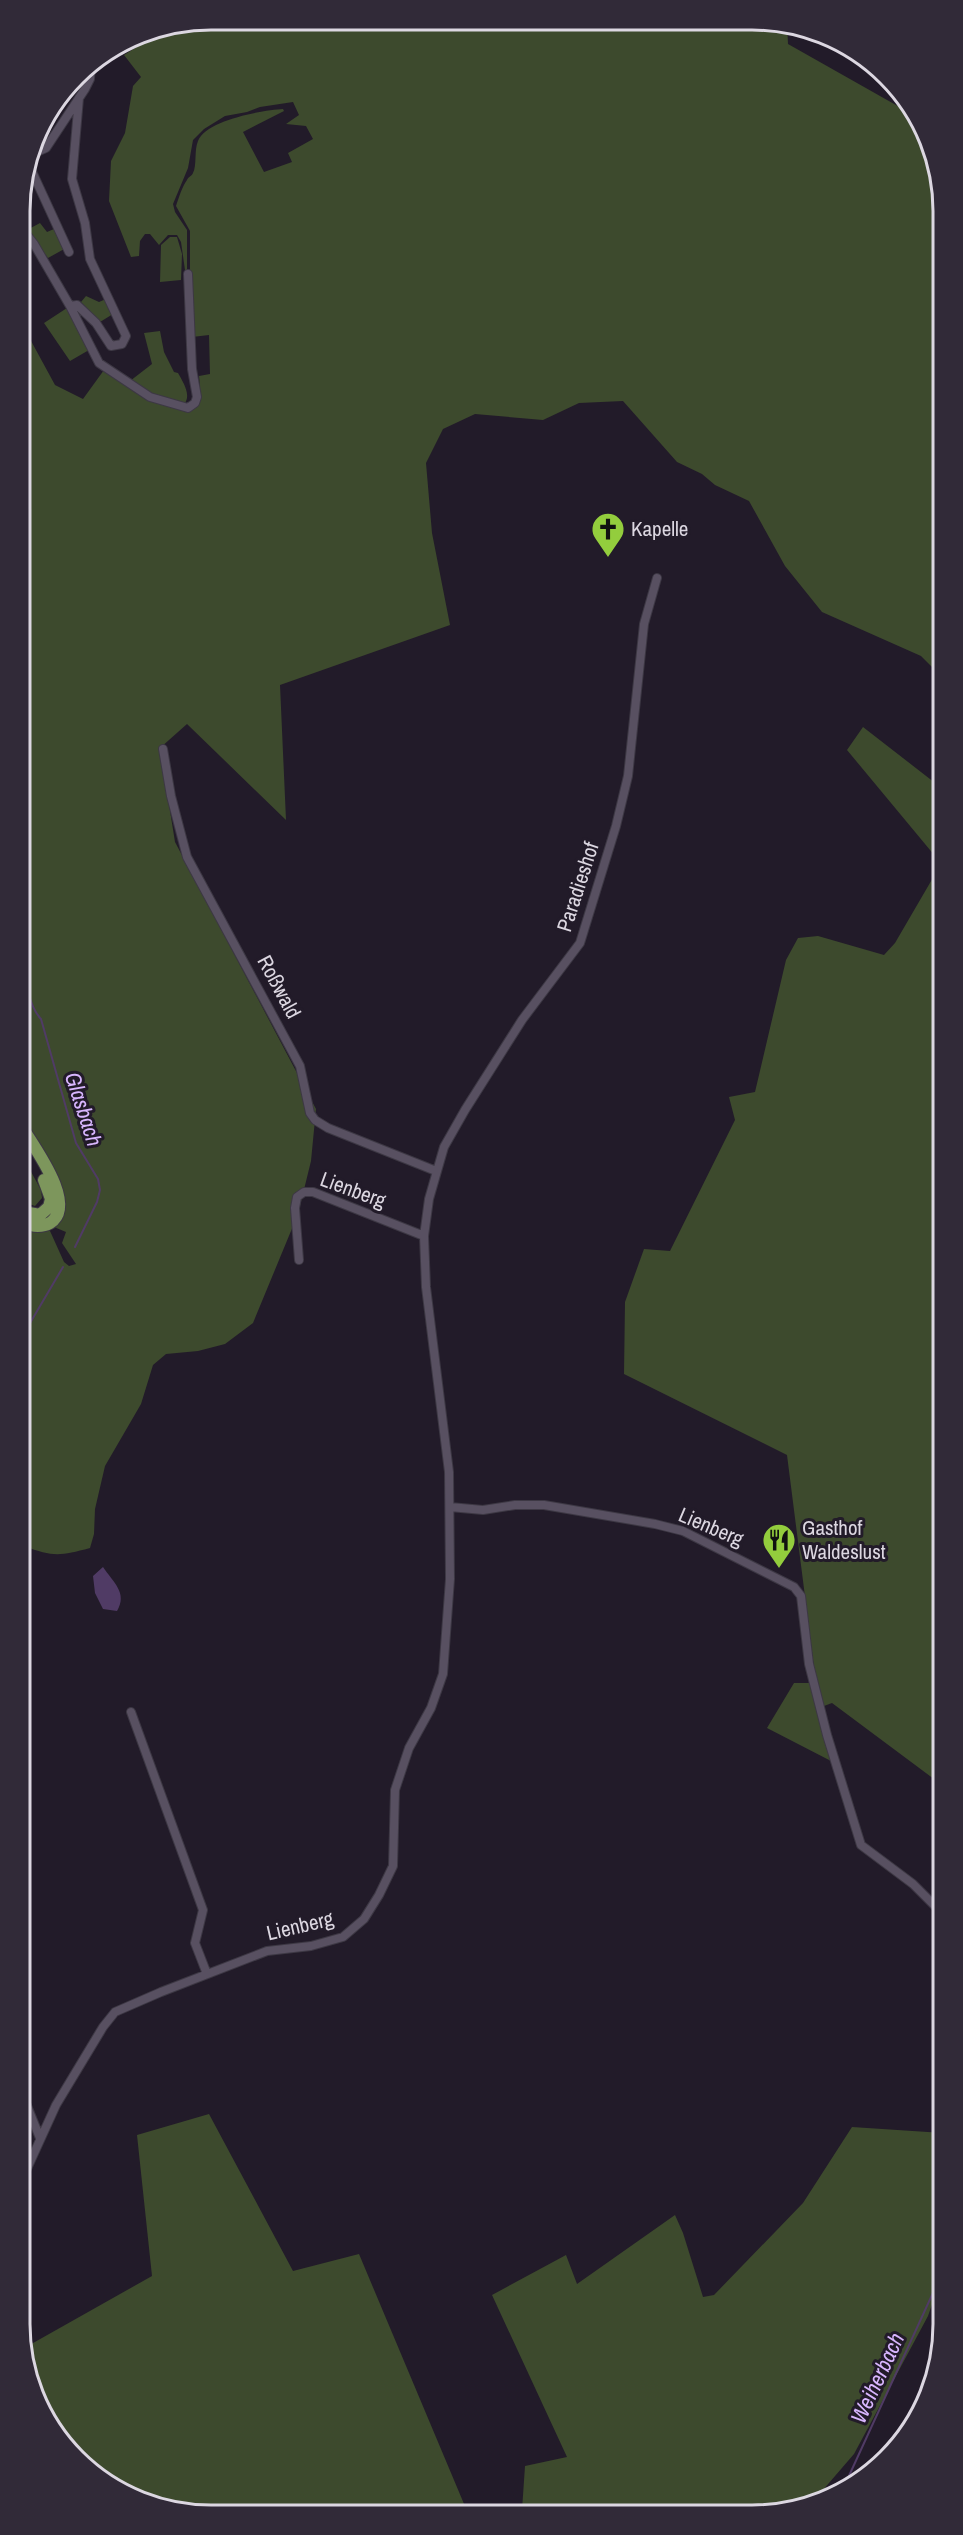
<svg xmlns="http://www.w3.org/2000/svg" width="963" height="2535" viewBox="0 0 963 2535" font-family="'Archivo Narrow',sans-serif">
<rect width="100%" height="100%" fill="#221b29"/>
<path fill="#3d4a2d" d="M 211,20 L 787,23 L 788,44 L 903,109 L 924,149 L 931,151 L 937,161 L 938,673 L 921,656 L 822,612 L 785,566 L 749,501 L 715,485 L 702,474 L 677,462 L 623,401 L 579,403 L 543,420 L 475,414 L 443,429 L 426,463 L 432,533 L 450,625 L 280,685 L 286,820 L 187,724 L 160,748 L 175,842 L 316,1109 L 311,1161 L 298,1214 L 253,1323 L 225,1344 L 198,1351 L 166,1354 L 153,1365 L 141,1404 L 105,1466 L 95,1509 L 94,1534 L 90,1548 C 60,1556 53,1557 24,1546 L 23,1228 L 50,1231 L 64,1262 L 69,1266 L 76,1264 L 62,1243 L 66,1232 L 54,1227 L 65,1210 L 64,1195 L 22,1120 L 20,345 L 30,339 L 55,385 L 83,399 L 104,370 L 185,410 L 195,408 C 202,398 200,388 199,376 L 210,374 L 209,335 L 192,337 L 190,300 L 193,296 L 193,283 L 190,280 L 190,231 L 176,206 C 179,197 182,187 187,180 C 188,177 192,176 193,173 C 197,166 194,150 198,141 C 206,120 263,110 283,109 L 284,111 L 243,132 L 264,172 L 292,162 L 288,153 L 313,139 L 306,126 L 286,124 L 299,115 L 293,102 L 260,107 L 247,112 L 225,116 L 204,129 L 193,140 L 188,168 L 173,204 L 175,212 L 187,230 L 187,270 L 185,270 L 181,242 L 177,235 L 168,235 L 159,245 L 150,234 L 145,234 L 140,241 L 139,256 L 131,257 L 109,201 L 111,161 L 125,133 L 133,86 L 141,77 L 124,55 L 165,29 Z
M 40,223 L 47,232 L 54,229 L 66,248 L 48,258 L 27,230 Z
M 170,237 L 177,237 L 182,254 L 181,280 L 160,282 L 161,245 Z
M 86,296 L 99,302 L 106,299 L 113,314 L 100,322 L 81,302 Z
M 67,308 L 89,350 L 70,361 L 44,323 Z
M 160,331 L 164,352 L 174,372 L 178,373 C 183,382 191,394 185,403 L 149,393 L 130,381 L 152,364 L 144,333 Z
M 863,727 L 939,786 L 942,1785 L 832,1703 L 816,1709 L 831,1761 L 767,1728 L 794,1683 L 816,1683 L 787,1455 L 624,1374 L 625,1302 L 644,1249 L 670,1251 L 735,1120 L 729,1097 L 755,1092 L 786,960 L 798,938 L 818,936 L 884,955 L 895,943 L 934,876 L 935,856 L 847,750 Z
M 23,1157 L 41,1190 L 42,1198 L 35,1206 L 23,1202 Z
M 209,2114 L 293,2271 L 359,2254 L 467,2511 L 174,2512 L 84,2468 L 58,2436 L 38,2403 L 26,2374 L 26,2347 L 152,2276 L 137,2135 Z
M 852,2127 L 943,2133 L 943,2273 L 928,2316 L 854,2454 L 810,2505 L 802,2509 L 522,2510 L 525,2466 L 567,2457 L 492,2295 L 566,2255 L 577,2284 L 675,2215 L 683,2233 L 703,2297 L 714,2295 L 803,2203 Z"/>
<path fill="#503b65" d="M 103,1567 C 113,1582 128,1593 117,1611 L 103,1609 L 95,1593 L 93,1576 Z"/>
<g fill="none" stroke-linecap="round" stroke-linejoin="round">
<path stroke="#503b65" stroke-width="2" d="M 22,978 C 30,991 29,1006 41,1019 L 76,1143 L 98,1179 L 100,1190 L 97,1202 L 75,1247
M 23,1335 L 63,1267
M 833,2495 L 848,2478 L 943,2271"/>
<defs>
<path id="street" d="M 32,154 L 46,148 L 85,89 L 90,79 L 91,63
M 29,165 L 69,252
M 20,226 L 34,244 L 70,306 L 77,305 L 96,323 L 111,346 L 122,344 L 126,336 L 90,259 L 85,223 L 72,179 L 79,98
M 70,306 L 99,363 L 150,397 L 188,408 L 195,403 L 197,397 L 192,369 L 188,274
M 163,749 L 171,796 L 187,857 L 300,1066 L 310,1113 L 315,1120 L 328,1128 L 436,1171
M 299,1260 L 295,1208 L 297,1197 L 304,1192 L 313,1192 L 424,1236
M 450,1507 L 483,1510 L 515,1505 L 544,1505 L 655,1524 L 683,1531 L 794,1587 L 801,1596 L 809,1664 L 827,1735 L 861,1845 L 913,1884 L 942,1913
M 131,1712 L 203,1910 L 195,1943 L 207,1974
M 25,2101 L 40,2138
M 25,2173 L 56,2105 L 103,2027 L 115,2012 L 161,1992 L 267,1951 L 311,1946 L 343,1937 L 364,1919 L 379,1895 L 393,1866 L 395,1790 L 409,1748 L 431,1708 L 443,1674 L 450,1579 L 449,1472 L 426,1287 L 424,1236 L 429,1199 L 444,1147 L 465,1110 L 522,1020 L 580,943 L 616,826 L 628,776 L 644,624 L 657,578"/>
<path id="primary" d="M 22,1127 C 34,1147 78,1205 50,1223 C 41,1228 31,1226 23,1223
M 23,1212 L 40,1215 L 49,1207 L 51,1199 L 44,1180"/>
</defs>
<use href="#street" stroke="#3d3844" stroke-width="10"/>
<use href="#primary" stroke="#3d3844" stroke-width="14"/>
<use href="#street" stroke="#585061" stroke-width="8"/>
<use href="#primary" stroke="#7d965c" stroke-width="12"/>
</g>
<defs>
<symbol id="church-pin" viewBox="-11 -11 22 30"><path d="M0 17L-7.5 6A9.5 9.5 0 1 1 7.5 6Z" fill="#93cd3d" stroke="#221b29"/><path d="M-1.2-6h2.4v3.5h3.3v2.4h-3.3V6h-2.4V-.1h-3.3v-2.4h3.3Z" fill="#111"/></symbol>
<symbol id="restaurant-pin" viewBox="-11 -11 22 30"><path d="M0 17L-7.5 6A9.5 9.5 0 1 1 7.5 6Z" fill="#93cd3d" stroke="#221b29"/><path d="M-5-6h1v4h1v-4h1v4h1v-4h1v5L-1.5 .5V6h-2V.5L-5-1ZM5-6V6H3V1.5H1.5Q1.5-4 5-6Z" fill="#111"/></symbol>
</defs>
<g fill-rule="evenodd">
<use href="#church-pin" x="589" y="510" width="38" height="52"/>
<use href="#restaurant-pin" x="760" y="1521" width="38" height="52"/>
</g>
<g text-anchor="middle" stroke-width="6" stroke-linejoin="round" paint-order="stroke">
<g font-size="21" fill="#dcd7e1" stroke="#221b29" text-anchor="start">
<text x="631" y="536">Kapelle</text>
<text x="802" y="1535">Gasthof<tspan x="802" dy="24">Waldeslust</tspan></text>
</g>
<g font-size="21" fill="#dcd7e1" stroke="#221b29">
<text transform="translate(578 887) rotate(-72)" y="7">Paradieshof</text>
<text transform="translate(279 987) rotate(62)" y="7">Roßwald</text>
<text transform="translate(353 1190) rotate(20)" y="7">Lienberg</text>
<text transform="translate(711 1527) rotate(23)" y="7">Lienberg</text>
<text transform="translate(300 1926) rotate(-13)" y="7">Lienberg</text>
</g>
<g font-size="22" font-style="italic" fill="#d8b6fe" stroke="#221b29">
<text transform="translate(84 1109) rotate(72)" y="8">Glasbach</text>
<text transform="translate(877 2378) rotate(-65)" y="8">Weiherbach</text>
</g>
</g>
<path d="M0 0H963V2535H0ZM211 30H752A181 181 0 0 1 933 211V2324A181 181 0 0 1 752 2505H211A181 181 0 0 1 30 2324V211A181 181 0 0 1 211 30Z" fill="#312a38" fill-rule="evenodd"/>
<path fill="none" stroke="#dcd7e1" stroke-width="3" d="M211 30H752A181 181 0 0 1 933 211V2324A181 181 0 0 1 752 2505H211A181 181 0 0 1 30 2324V211A181 181 0 0 1 211 30Z"/>
</svg>
